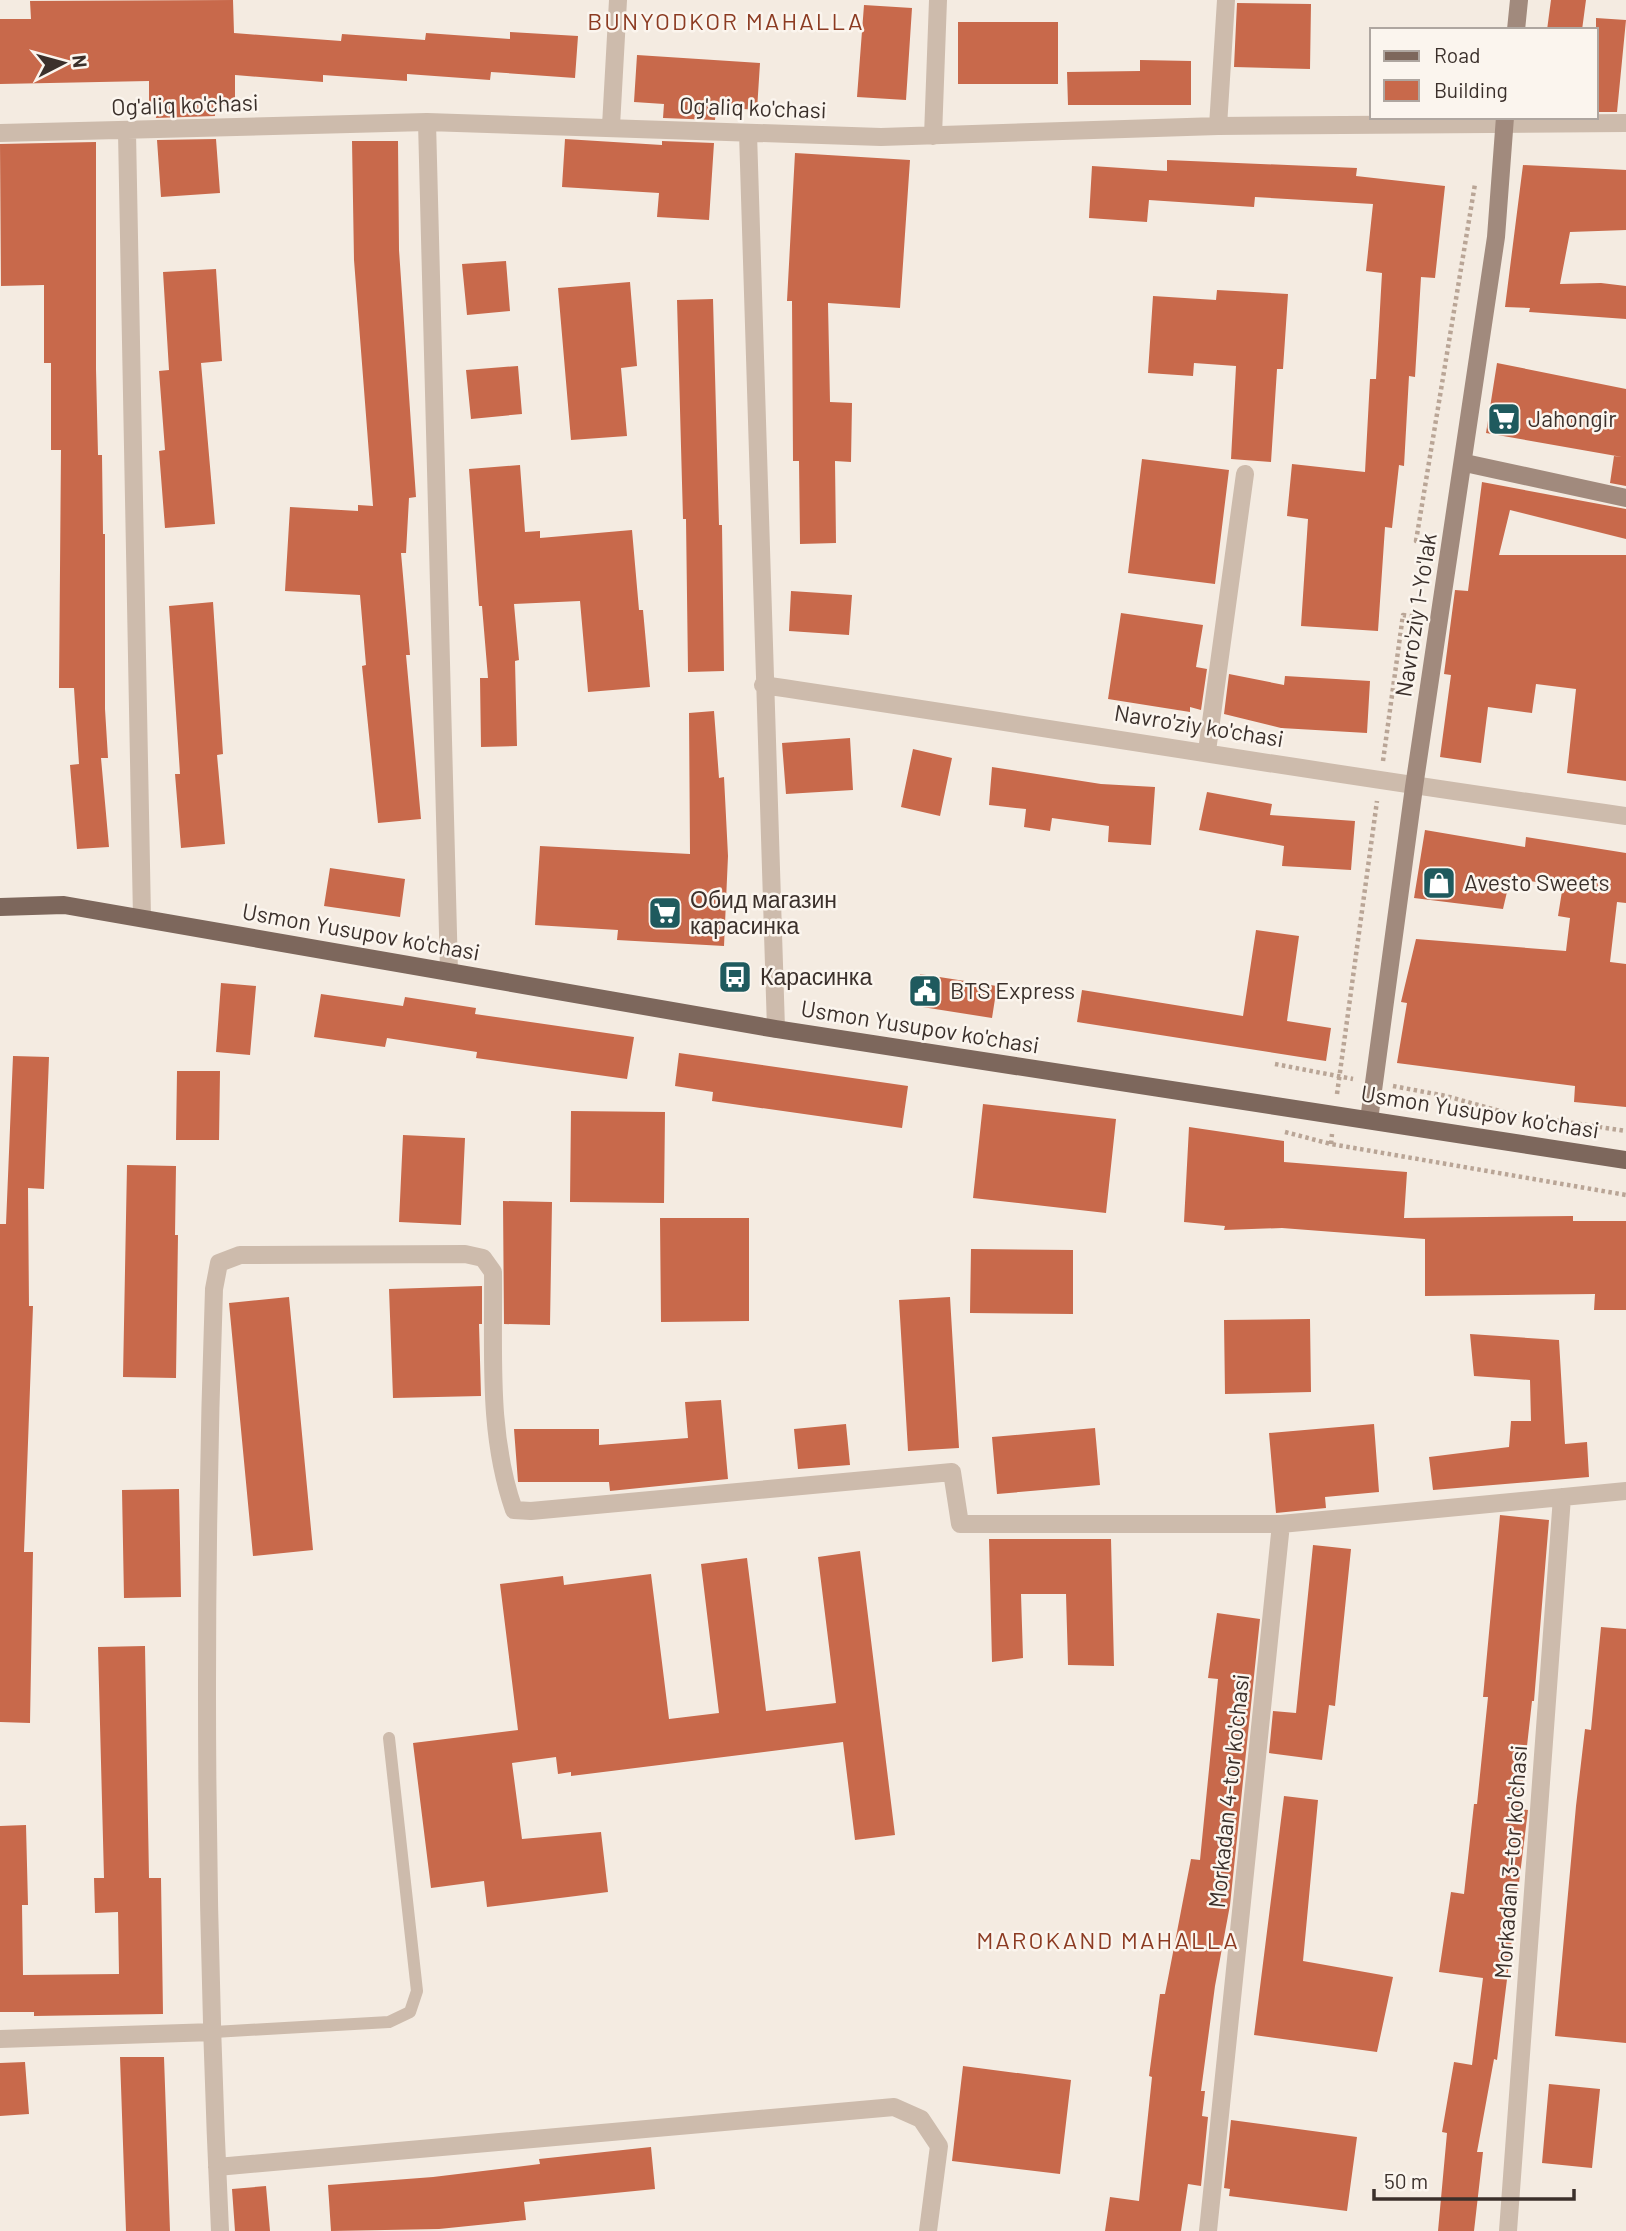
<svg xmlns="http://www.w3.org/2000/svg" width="1626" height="2231" viewBox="0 0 1626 2231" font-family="Barlow,sans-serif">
<rect width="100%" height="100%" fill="#f4ebe1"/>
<path fill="#c8694b" d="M 233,0 L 234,33 L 341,41 L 342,34 L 425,40 L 426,33 L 510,39 L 510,32 L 578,36 L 575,78 L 491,72 L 490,80 L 407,74 L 407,81 L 323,75 L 323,82 L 235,75 L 235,105 L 214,105 L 215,116 L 156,118 L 155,106 L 149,106 L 149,81 L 0,84 L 0,19 L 31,19 L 30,1 Z
M 1551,0 L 1586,0 L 1582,30 L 1547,30 Z
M 1237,3 L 1311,4 L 1310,69 L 1234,67 Z
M 864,5 L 912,8 L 906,100 L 857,97 Z
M 1596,18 L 1626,20 L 1617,112 L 1596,112 Z
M 958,22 L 1058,22 L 1058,84 L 958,84 Z
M 637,55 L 760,63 L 757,110 L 716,107 L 715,120 L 663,118 L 664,104 L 634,102 Z
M 1140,60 L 1191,61 L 1191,105 L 1068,105 L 1067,72 L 1140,71 Z
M 216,139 L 220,193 L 161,197 L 157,140 Z
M 565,139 L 662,145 L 662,141 L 714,143 L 709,220 L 657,217 L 659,193 L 562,187 Z
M 352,141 L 398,141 L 399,250 L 416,497 L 409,498 L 406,553 L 401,553 L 410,655 L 406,655 L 421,819 L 378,823 L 362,666 L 366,665 L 360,595 L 285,591 L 290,507 L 358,511 L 358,505 L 373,506 L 354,260 Z
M 96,142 L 96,369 L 98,455 L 102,455 L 103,534 L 105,534 L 105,709 L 108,758 L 101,758 L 109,847 L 77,849 L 70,765 L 79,764 L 74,688 L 59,688 L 61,450 L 51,450 L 51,363 L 44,363 L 44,285 L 1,286 L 0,144 Z
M 795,153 L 910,160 L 900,308 L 828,303 L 830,402 L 852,403 L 851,462 L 835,461 L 836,543 L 800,544 L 799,461 L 793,461 L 792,301 L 787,301 Z
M 1167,160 L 1357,168 L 1356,176 L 1445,186 L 1435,278 L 1421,277 L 1415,377 L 1409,376 L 1404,466 L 1399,465 L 1392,528 L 1385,527 L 1378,631 L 1301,626 L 1308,519 L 1287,516 L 1292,464 L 1365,472 L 1370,379 L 1376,379 L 1382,273 L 1366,271 L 1373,204 L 1255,197 L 1254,207 L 1149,200 L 1147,222 L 1089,218 L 1092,166 L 1167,171 Z
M 1523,165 L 1626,170 L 1626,230 L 1570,232 L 1560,284 L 1601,283 L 1626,286 L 1626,319 L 1529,312 L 1530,308 L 1505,307 Z
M 506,261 L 510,311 L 467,315 L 462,264 Z
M 216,269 L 222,361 L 201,363 L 215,524 L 165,528 L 159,451 L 165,450 L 159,371 L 169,370 L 163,272 Z
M 630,282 L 637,366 L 621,368 L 627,436 L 571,440 L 558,288 Z
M 1217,290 L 1288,294 L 1283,369 L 1277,369 L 1271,462 L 1231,459 L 1236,366 L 1194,363 L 1193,376 L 1148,373 L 1153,296 L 1216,300 Z
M 713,299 L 719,525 L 722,525 L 724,671 L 688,672 L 686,519 L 683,519 L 677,300 Z
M 1497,363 L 1626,389 L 1626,486 L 1610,483 L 1614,456 L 1622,457 L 1486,433 Z
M 518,366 L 522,414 L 471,419 L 466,370 Z
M 1142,459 L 1229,470 L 1215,584 L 1128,573 Z
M 520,465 L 525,532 L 540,531 L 540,538 L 632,530 L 639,610 L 643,610 L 650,687 L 588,692 L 580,601 L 514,604 L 519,660 L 515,661 L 517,746 L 481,747 L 480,678 L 488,678 L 482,606 L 479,606 L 469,469 Z
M 1482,482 L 1626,509 L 1626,539 L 1510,510 L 1499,555 L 1626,555 L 1626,781 L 1567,773 L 1576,689 L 1536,684 L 1532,713 L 1488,707 L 1481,763 L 1440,757 L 1451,675 L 1444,674 L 1455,590 L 1468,591 Z
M 791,591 L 852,595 L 849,635 L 789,631 Z
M 213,602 L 223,754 L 217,755 L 225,844 L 181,848 L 175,774 L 180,774 L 169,606 Z
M 1121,613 L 1203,625 L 1196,667 L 1207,669 L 1201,710 L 1190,707 L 1190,712 L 1108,699 Z
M 1229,674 L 1284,685 L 1285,676 L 1370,681 L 1367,733 L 1281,728 L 1224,714 Z
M 714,711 L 719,778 L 724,777 L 728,856 L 724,946 L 617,940 L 618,930 L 535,925 L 540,846 L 690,854 L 689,713 Z
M 850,738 L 853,790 L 786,794 L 782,743 Z
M 913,749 L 952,758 L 940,816 L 901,807 Z
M 992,767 L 1101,784 L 1155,787 L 1151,845 L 1108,842 L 1109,826 L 1052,818 L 1050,831 L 1024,827 L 1026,809 L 989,805 Z
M 1207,792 L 1272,804 L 1270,815 L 1355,821 L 1351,870 L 1282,866 L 1284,846 L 1199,830 Z
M 1425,830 L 1525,847 L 1526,837 L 1626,853 L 1626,903 L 1617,902 L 1610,962 L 1626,964 L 1626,1107 L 1574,1102 L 1575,1086 L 1397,1063 L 1407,1003 L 1401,1002 L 1416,939 L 1566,951 L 1570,918 L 1558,916 L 1563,885 L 1510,879 L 1503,909 L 1414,898 Z
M 330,868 L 405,879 L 400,917 L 324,906 Z
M 1256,930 L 1299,936 L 1287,1021 L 1331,1028 L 1326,1061 L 1077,1022 L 1082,990 L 1243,1016 Z
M 920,974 L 997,986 L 992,1018 L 916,1006 Z
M 221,983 L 256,986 L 250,1055 L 216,1052 Z
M 321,994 L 403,1006 L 405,997 L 476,1008 L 475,1014 L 634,1037 L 627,1079 L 476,1058 L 477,1052 L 387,1038 L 385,1047 L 314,1037 Z
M 679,1053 L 908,1086 L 902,1128 L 712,1101 L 713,1092 L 675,1086 Z
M 13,1056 L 49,1057 L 44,1189 L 28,1188 L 29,1306 L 33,1306 L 24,1552 L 33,1552 L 30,1723 L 0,1722 L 0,1224 L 6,1224 Z
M 177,1071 L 220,1071 L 219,1140 L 176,1140 Z
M 983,1104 L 1116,1119 L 1106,1213 L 973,1198 Z
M 571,1111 L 665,1112 L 664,1203 L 570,1202 Z
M 1189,1127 L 1284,1141 L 1284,1162 L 1407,1172 L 1404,1218 L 1573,1216 L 1573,1221 L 1626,1221 L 1626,1310 L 1594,1310 L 1595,1294 L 1425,1296 L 1425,1239 L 1282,1228 L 1224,1230 L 1225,1226 L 1184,1222 Z
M 403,1135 L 465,1138 L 461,1225 L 399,1222 Z
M 127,1165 L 176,1166 L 175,1235 L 178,1235 L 176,1378 L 123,1377 Z
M 503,1201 L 552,1202 L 550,1325 L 504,1324 Z
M 660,1218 L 749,1218 L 749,1321 L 661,1322 Z
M 971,1249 L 1073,1250 L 1073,1314 L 970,1313 Z
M 482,1286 L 482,1324 L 479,1324 L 481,1396 L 393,1398 L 389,1289 Z
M 289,1297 L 313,1550 L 253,1556 L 229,1303 Z
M 950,1297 L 959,1448 L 908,1451 L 899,1300 Z
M 1310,1319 L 1311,1392 L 1225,1394 L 1224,1320 Z
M 1470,1334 L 1559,1340 L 1565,1444 L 1587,1442 L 1589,1477 L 1433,1490 L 1429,1457 L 1509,1447 L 1511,1421 L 1531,1421 L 1530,1380 L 1474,1376 Z
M 721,1400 L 728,1479 L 610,1491 L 609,1482 L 518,1482 L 514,1429 L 599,1429 L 599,1445 L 688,1438 L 685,1402 Z
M 846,1424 L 850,1465 L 798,1469 L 794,1429 Z
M 1374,1424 L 1379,1492 L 1325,1497 L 1326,1508 L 1276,1513 L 1269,1433 Z
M 1095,1428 L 1100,1485 L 997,1494 L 992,1437 Z
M 179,1489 L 181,1597 L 124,1598 L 122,1490 Z
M 1500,1515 L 1549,1520 L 1534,1701 L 1532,1701 L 1520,1809 L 1528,1810 L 1497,2060 L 1494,2059 L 1477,2152 L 1483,2152 L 1474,2231 L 1438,2231 L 1447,2133 L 1442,2132 L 1454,2062 L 1472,2065 L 1483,1978 L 1439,1972 L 1451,1892 L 1464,1894 L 1474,1804 L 1477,1804 L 1488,1697 L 1483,1697 Z
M 989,1539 L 1111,1539 L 1114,1666 L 1068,1665 L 1066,1594 L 1021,1594 L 1023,1658 L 992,1662 Z
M 1313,1545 L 1351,1549 L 1335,1706 L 1329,1705 L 1322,1760 L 1269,1753 L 1273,1711 L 1296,1713 Z
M 860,1551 L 895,1835 L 855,1840 L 843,1742 L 571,1776 L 571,1772 L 558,1774 L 556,1757 L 512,1763 L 522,1839 L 601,1832 L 608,1892 L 487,1907 L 484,1881 L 431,1888 L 413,1743 L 518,1730 L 500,1584 L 563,1576 L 564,1585 L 651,1574 L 669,1719 L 719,1713 L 701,1564 L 747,1558 L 766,1711 L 836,1703 L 818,1557 Z
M 1217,1613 L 1260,1619 L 1230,1905 L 1215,1986 L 1201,2091 L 1205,2091 L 1202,2116 L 1208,2117 L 1201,2186 L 1188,2184 L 1181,2231 L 1105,2231 L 1110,2197 L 1139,2201 L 1152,2077 L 1149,2076 L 1160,1994 L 1165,1994 L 1191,1859 L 1200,1860 L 1218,1679 L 1208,1678 Z
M 1601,1627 L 1626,1629 L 1626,2043 L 1555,2036 L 1576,1806 L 1585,1729 L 1591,1730 Z
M 145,1646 L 149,1878 L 161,1878 L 163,2014 L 34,2016 L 34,2012 L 0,2012 L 0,1826 L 26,1825 L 28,1905 L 22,1905 L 23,1975 L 119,1974 L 118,1912 L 95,1913 L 94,1878 L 104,1878 L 98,1647 Z
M 1284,1796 L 1318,1800 L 1303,1961 L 1393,1977 L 1377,2052 L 1254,2035 Z
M 120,2057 L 164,2057 L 170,2231 L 126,2231 Z
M 25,2062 L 29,2114 L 0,2116 L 0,2063 Z
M 963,2066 L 1071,2080 L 1060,2174 L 952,2161 Z
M 1549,2084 L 1600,2089 L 1592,2168 L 1542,2163 Z
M 1231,2120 L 1357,2137 L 1347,2211 L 1229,2196 L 1230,2189 L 1224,2188 Z
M 651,2147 L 655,2189 L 524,2202 L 526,2220 L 439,2229 L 331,2231 L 328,2185 L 433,2177 L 540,2164 L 539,2159 Z
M 266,2186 L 270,2231 L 235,2231 L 232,2189 Z"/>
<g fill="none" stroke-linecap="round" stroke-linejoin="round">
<path stroke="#b9a596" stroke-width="4.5" stroke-dasharray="3.5 3.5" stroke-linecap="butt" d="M 1430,544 L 1416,541 L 1475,184
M 1383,761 L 1403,615 L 1418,617
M 1275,1064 L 1353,1079
M 1393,1086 L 1446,1096 L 1507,1113 L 1626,1131
M 1337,1094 L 1377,801
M 1285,1132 L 1331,1144 L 1626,1195
M 1331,1144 L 1332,1134"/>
<path stroke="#cdbbac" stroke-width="12" d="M 214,2032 L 389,2022 L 410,2012 L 417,1991 L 389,1738"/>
<path stroke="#cdbbac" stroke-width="18" d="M 427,122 L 449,972
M 611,126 L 618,0
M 1218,126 L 1226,0
M 127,132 L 142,918
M 0,133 L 427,122 L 881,137 L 1218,126 L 1626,123
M 748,133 L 776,1029
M 933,136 L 938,0
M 763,685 C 1051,728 1338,776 1626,816
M 1207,751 L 1245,474
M 0,2039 L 214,2032
M 217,2167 L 894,2107 L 921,2119 L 939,2146 L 928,2231
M 220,2231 C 205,1918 203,1602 214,1289 L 219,1263 L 240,1255 L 465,1254 L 483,1258 L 493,1272 C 494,1352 487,1433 514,1510 L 531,1511 L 952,1472 L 960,1524 L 1281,1524 L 1626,1491
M 1208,2231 L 1281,1524
M 1508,2231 L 1562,1497"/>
<path stroke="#a18a7d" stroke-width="18" d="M 1516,30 L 1519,0
M 1465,463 L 1626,498
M 1369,1120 L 1414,787 L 1496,237 L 1505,117"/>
<path stroke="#7d675c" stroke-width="18" d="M 0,907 L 64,905 L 776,1029 L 1626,1160"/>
</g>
<defs>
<symbol id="supermarket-square" viewBox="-11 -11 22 22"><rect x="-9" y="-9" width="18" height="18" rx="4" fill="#1f5a5e" stroke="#fbf5ee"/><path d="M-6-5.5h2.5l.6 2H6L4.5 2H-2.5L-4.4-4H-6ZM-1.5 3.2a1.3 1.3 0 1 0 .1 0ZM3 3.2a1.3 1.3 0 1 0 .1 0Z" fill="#fff"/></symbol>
<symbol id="shop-square" viewBox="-11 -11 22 22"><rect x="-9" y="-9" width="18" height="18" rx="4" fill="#1f5a5e" stroke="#fbf5ee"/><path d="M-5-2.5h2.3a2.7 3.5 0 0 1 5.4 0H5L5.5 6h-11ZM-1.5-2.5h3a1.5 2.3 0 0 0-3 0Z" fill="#fff"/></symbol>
<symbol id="bus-square" viewBox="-11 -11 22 22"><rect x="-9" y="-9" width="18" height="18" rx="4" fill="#1f5a5e" stroke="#fbf5ee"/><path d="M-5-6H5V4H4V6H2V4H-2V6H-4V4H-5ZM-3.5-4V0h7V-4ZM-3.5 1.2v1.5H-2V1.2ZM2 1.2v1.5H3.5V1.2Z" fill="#fff"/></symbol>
<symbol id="civic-square" viewBox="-11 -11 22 22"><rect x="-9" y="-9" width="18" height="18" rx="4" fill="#1f5a5e" stroke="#fbf5ee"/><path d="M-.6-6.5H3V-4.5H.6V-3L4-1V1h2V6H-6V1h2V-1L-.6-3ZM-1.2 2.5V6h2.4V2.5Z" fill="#fff"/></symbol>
</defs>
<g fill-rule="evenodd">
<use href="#supermarket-square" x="1485" y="400" width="38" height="38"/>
<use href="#shop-square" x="1420" y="864" width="38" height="38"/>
<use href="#supermarket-square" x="646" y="894" width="38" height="38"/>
<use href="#bus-square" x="716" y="958" width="38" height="38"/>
<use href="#civic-square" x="906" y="972" width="38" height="38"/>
</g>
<g text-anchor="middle" stroke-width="5" stroke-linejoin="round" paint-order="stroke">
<g font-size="23" fill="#3b302b" stroke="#fbf5ee">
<text transform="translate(185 105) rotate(-2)" y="8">Og'aliq ko'chasi</text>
<text transform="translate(753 108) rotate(2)" y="8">Og'aliq ko'chasi</text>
<text transform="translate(1416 615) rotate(-81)" y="8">Navro'ziy 1-Yo'lak</text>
<text transform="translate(1199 726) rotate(9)" y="8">Navro'ziy ko'chasi</text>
<text transform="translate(361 932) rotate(10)" y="8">Usmon Yusupov ko'chasi</text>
<text transform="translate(920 1027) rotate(9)" y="8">Usmon Yusupov ko'chasi</text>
<text transform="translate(1480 1112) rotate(9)" y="8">Usmon Yusupov ko'chasi</text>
<text transform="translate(1229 1791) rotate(-84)" y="8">Morkadan 4-tor ko'chasi</text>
<text transform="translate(1511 1862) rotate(-86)" y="8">Morkadan 3-tor ko'chasi</text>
</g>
<g font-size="23" fill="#3b302b" stroke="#fbf5ee" text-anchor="start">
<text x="1528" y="427">Jahongir</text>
<text x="1464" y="891">Avesto Sweets</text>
<text x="690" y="908">Обид магазин<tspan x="690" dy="26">карасинка</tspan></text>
<text x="760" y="985">Карасинка</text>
<text x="950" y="999">BTS Express</text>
</g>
<g font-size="24" letter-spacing="2" fill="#8c3b22" stroke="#fbf5ee">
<text x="726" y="30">BUNYODKOR MAHALLA</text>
<text x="1108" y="1949">MAROKAND MAHALLA</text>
</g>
</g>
<rect x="1370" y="28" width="228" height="91" fill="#fbf5ee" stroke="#aea6a0" stroke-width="2"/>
<rect x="1384" y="51" width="35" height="10" fill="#7d675c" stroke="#aea6a0" stroke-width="2"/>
<text x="1434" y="63" font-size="21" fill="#3b302b">Road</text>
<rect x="1384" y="80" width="35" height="21" fill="#c8694b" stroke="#aea6a0" stroke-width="2"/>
<text x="1434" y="98" font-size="21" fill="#3b302b">Building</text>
<g transform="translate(63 63) rotate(84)" stroke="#fbf5ee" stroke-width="5" paint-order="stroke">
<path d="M0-5L12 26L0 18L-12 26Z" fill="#3b302b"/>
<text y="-10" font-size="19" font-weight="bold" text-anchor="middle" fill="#3b302b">N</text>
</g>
<path d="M1374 2189v10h200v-10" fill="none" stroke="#3b302b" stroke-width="3.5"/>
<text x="1384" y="2189" font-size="21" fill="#3b302b" stroke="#fbf5ee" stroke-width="5" paint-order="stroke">50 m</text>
</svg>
